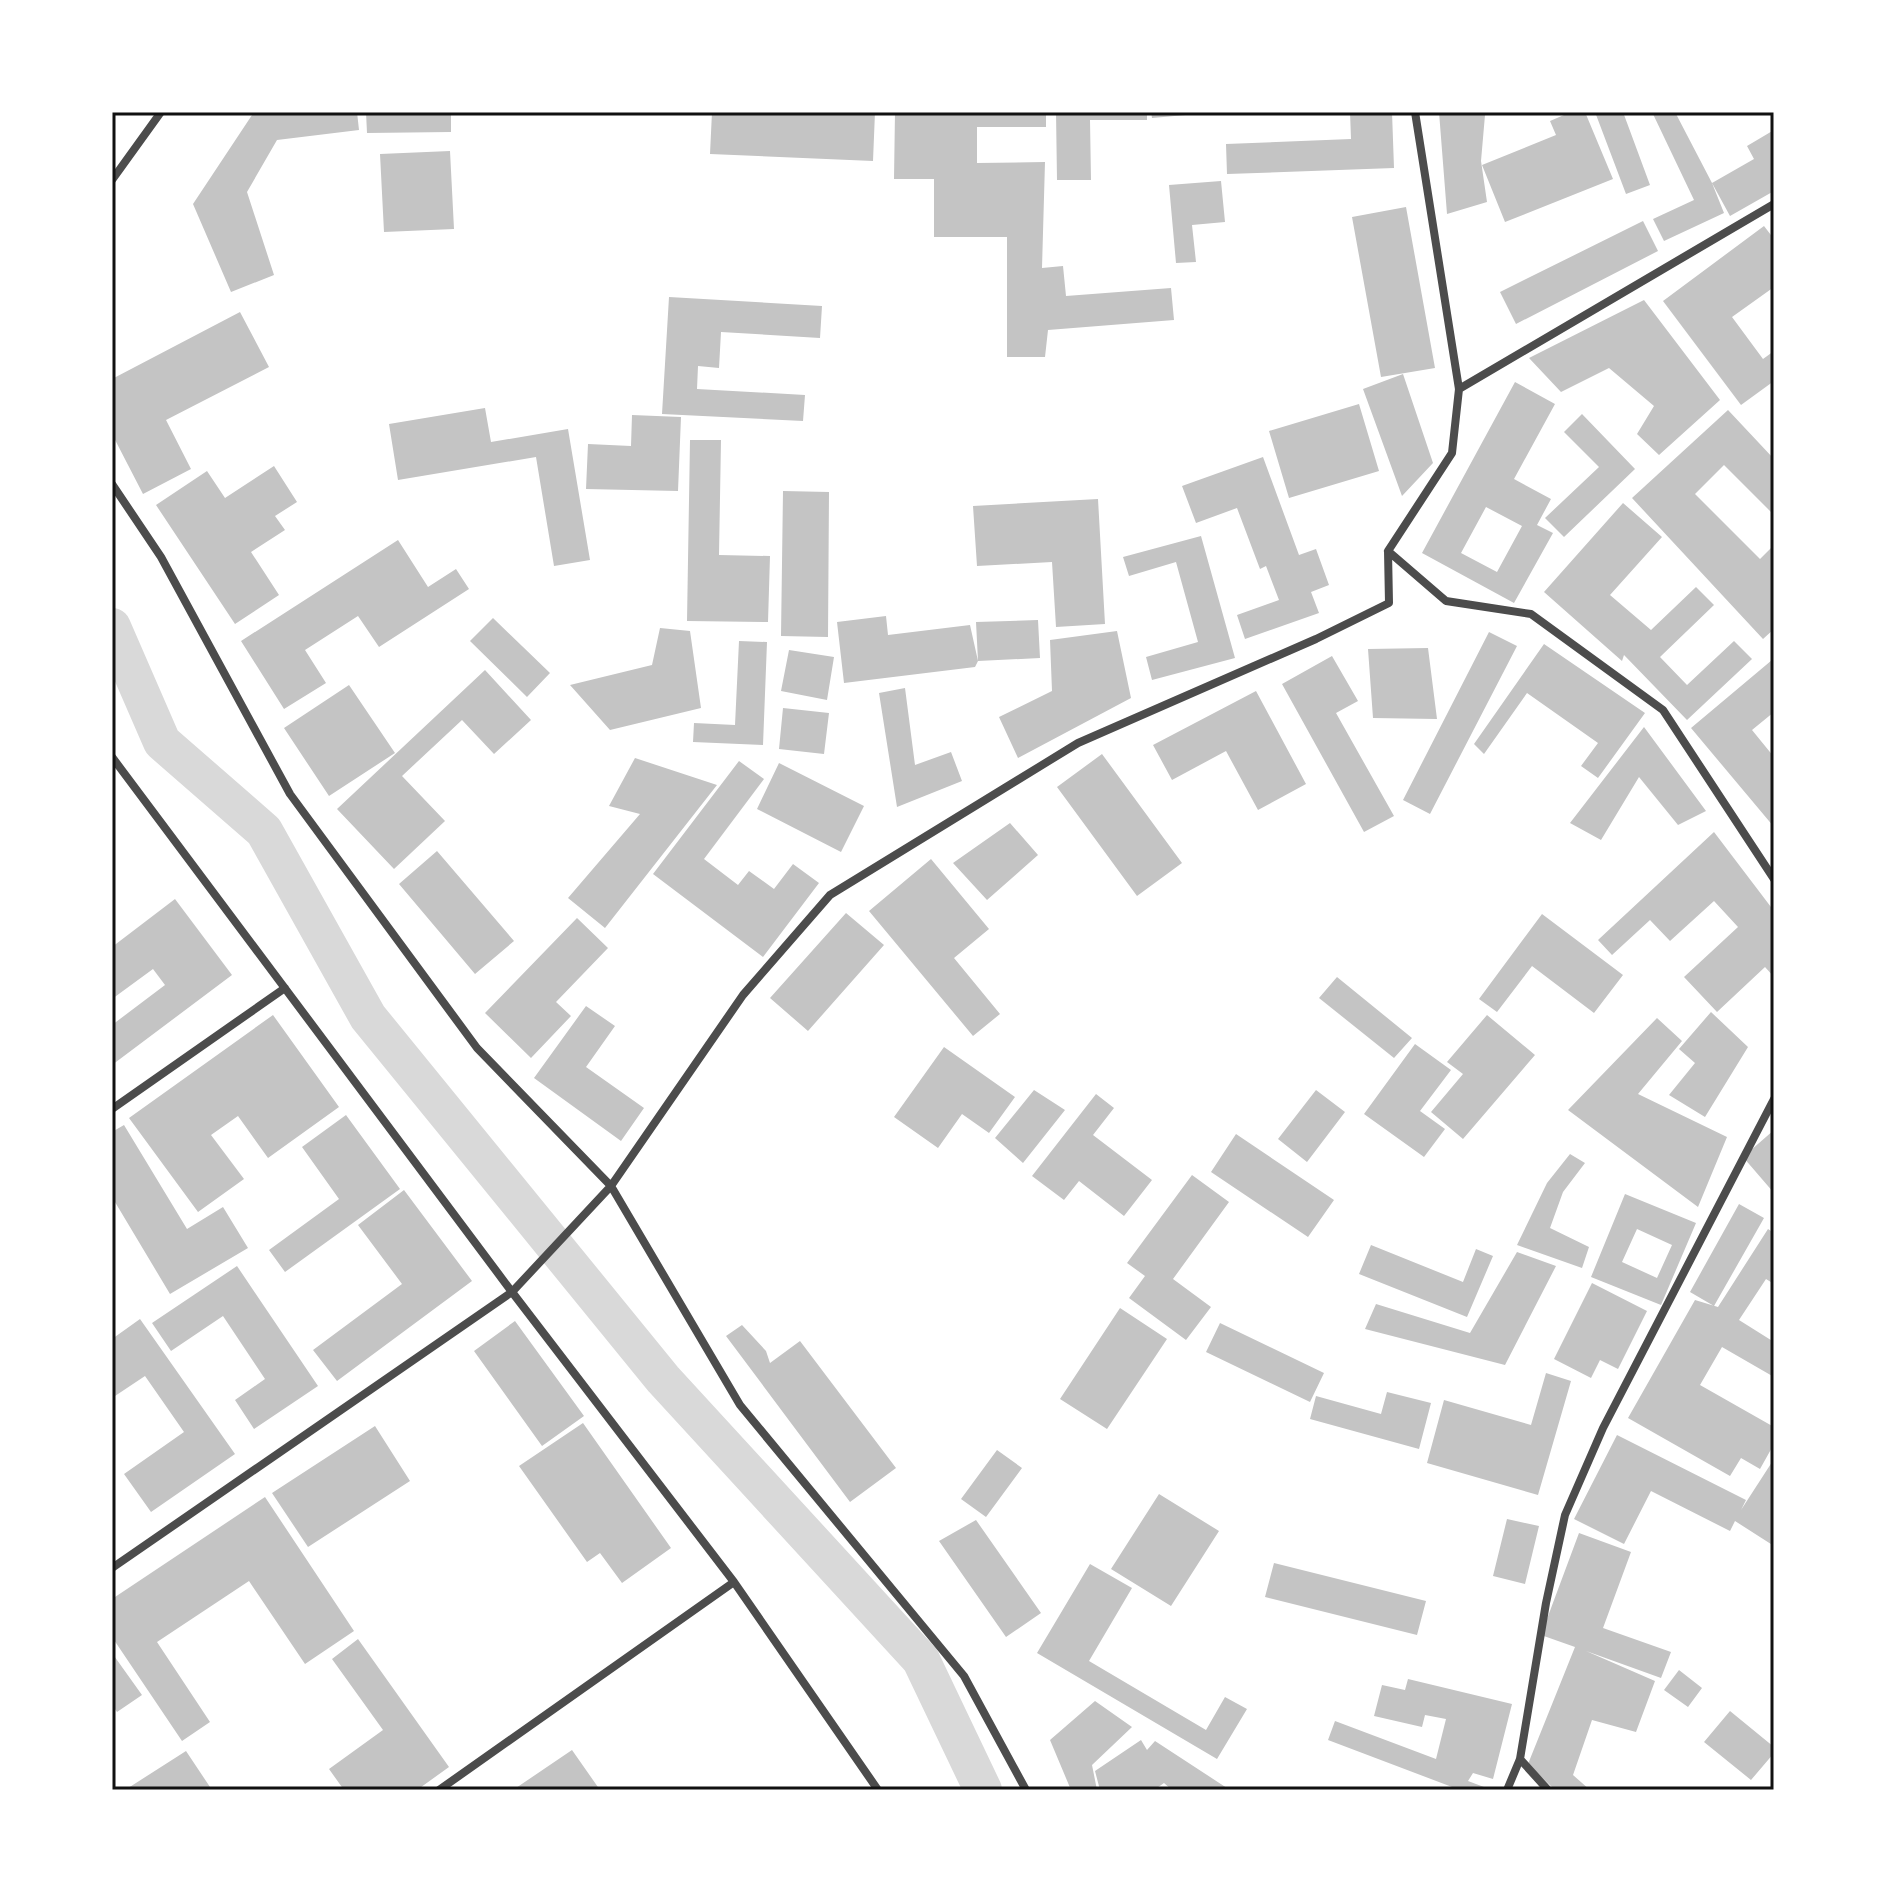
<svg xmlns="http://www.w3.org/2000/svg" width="1886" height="1902" viewBox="0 0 1886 1902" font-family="'DejaVu Sans',sans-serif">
<rect width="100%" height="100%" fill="#fff"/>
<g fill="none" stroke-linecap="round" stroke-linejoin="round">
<path stroke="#d9d9d9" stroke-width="38" d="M 112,627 L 162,742 L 264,831 L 368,1017 L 663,1379 L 921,1660 L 983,1790"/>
</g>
<path fill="#c4c4c4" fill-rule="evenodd" d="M 254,112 L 357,112 L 359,130 L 277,140 L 247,192 L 274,275 L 231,292 L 193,204 Z
M 366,112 L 451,112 L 451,132 L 367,133 Z
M 712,112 L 875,112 L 873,161 L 710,154 Z
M 895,112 L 1046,112 L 1046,127 L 977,127 L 977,163 L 1045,162 L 1042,268 L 1063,266 L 1066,296 L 1171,288 L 1174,320 L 1048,330 L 1045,357 L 1007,357 L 1007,237 L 934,237 L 934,179 L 894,179 Z
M 1056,112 L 1147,112 L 1147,120 L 1090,120 L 1091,180 L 1057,180 Z
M 1151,112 L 1197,112 L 1197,114 L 1152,118 Z
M 1350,112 L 1392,112 L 1394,168 L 1227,174 L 1226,144 L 1351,139 Z
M 1439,112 L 1495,112 L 1495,114 L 1485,115 L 1481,161 L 1487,202 L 1447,214 Z
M 1571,112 L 1585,112 L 1613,179 L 1505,222 L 1482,165 L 1556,135 L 1550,121 Z
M 1595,112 L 1623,112 L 1650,185 L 1626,194 Z
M 1658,112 L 1675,112 L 1712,183 L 1724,213 L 1664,241 L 1653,219 L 1694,200 L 1653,114 Z
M 1774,130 L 1774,191 L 1730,216 L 1712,183 L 1754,159 L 1747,146 Z
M 450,151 L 454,229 L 384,232 L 380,154 Z
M 1221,181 L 1225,222 L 1192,225 L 1196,262 L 1176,263 L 1169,185 Z
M 1406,207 L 1435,368 L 1381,377 L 1352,217 Z
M 1643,221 L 1658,251 L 1516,324 L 1500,292 Z
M 1764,226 L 1774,239 L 1774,287 L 1732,317 L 1763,359 L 1774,351 L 1774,381 L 1741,405 L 1663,301 Z
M 669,297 L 822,306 L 820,338 L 721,332 L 719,368 L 698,366 L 697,389 L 805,395 L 803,421 L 662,414 Z
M 1644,300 L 1720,400 L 1659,455 L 1637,434 L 1654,406 L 1609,368 L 1561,392 L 1529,358 Z
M 240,312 L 269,367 L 166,420 L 191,469 L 143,494 L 112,434 L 112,379 Z
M 1403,374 L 1433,463 L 1402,496 L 1363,389 Z
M 1515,382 L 1555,404 L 1514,479 L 1551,499 L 1537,525 L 1553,533 L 1514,603 L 1422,553 ZM 1486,507 L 1522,526 L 1497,572 L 1461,553 Z
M 1359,404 L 1379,471 L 1289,498 L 1269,431 Z
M 485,408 L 491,442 L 568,429 L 590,560 L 554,566 L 536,457 L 398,480 L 389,424 Z
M 1728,410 L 1774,459 L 1774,515 L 1724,465 L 1695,494 L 1760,559 L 1774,545 L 1774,629 L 1763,639 L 1632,498 Z
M 1582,414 L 1635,469 L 1564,537 L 1545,518 L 1599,467 L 1564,432 Z
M 632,415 L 681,417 L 678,491 L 586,489 L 588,444 L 631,446 Z
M 690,440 L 721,440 L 719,555 L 770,556 L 768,622 L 687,621 Z
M 1263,457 L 1299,555 L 1316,549 L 1329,585 L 1311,592 L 1319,613 L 1245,639 L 1237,615 L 1279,600 L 1266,566 L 1260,569 L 1237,508 L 1196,523 L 1182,486 Z
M 274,466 L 297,502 L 275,516 L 285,530 L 251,552 L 279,595 L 235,624 L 156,505 L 207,471 L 225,498 Z
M 783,491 L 829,492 L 828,637 L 781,636 Z
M 1098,499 L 1105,624 L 1056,627 L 1052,562 L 977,566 L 973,506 Z
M 1623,503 L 1662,537 L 1610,595 L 1651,630 L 1696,587 L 1714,605 L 1660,657 L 1687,685 L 1734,641 L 1752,659 L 1687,720 L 1624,655 L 1622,661 L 1544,592 Z
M 1201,536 L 1235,658 L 1152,680 L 1146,657 L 1198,642 L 1176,562 L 1129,576 L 1123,557 Z
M 398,540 L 428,587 L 456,569 L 469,589 L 379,647 L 358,616 L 305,650 L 326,683 L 284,709 L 241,641 Z
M 886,616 L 888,635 L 970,625 L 978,661 L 975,667 L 844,683 L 837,622 Z
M 493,618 L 550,673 L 527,697 L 470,641 Z
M 1038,620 L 1040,658 L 978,661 L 976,622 Z
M 660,628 L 690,631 L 701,708 L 610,730 L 570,685 L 652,665 Z
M 1117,631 L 1131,698 L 1018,758 L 999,717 L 1052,691 L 1050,640 Z
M 1489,632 L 1517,646 L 1430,814 L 1403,800 Z
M 739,641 L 767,642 L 763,745 L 693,742 L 694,723 L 735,725 Z
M 1544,644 L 1645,713 L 1598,778 L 1581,766 L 1598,743 L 1527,693 L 1484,754 L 1474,744 Z
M 1428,648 L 1437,719 L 1373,718 L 1368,649 Z
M 789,650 L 834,657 L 827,700 L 781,691 Z
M 1332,656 L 1358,701 L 1336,713 L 1394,816 L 1364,832 L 1282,684 Z
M 1772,660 L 1774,663 L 1774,712 L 1752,730 L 1774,757 L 1774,827 L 1691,728 Z
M 485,670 L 531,720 L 494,754 L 462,720 L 402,776 L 445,821 L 394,869 L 337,809 Z
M 349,685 L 395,753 L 329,796 L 284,728 Z
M 905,688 L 915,765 L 951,752 L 962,781 L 897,807 L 879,693 Z
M 1256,691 L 1306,784 L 1258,810 L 1226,751 L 1172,780 L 1153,745 Z
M 783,708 L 829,713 L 824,754 L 779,749 Z
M 1644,727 L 1706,811 L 1678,825 L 1639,777 L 1601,840 L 1570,823 Z
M 1102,754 L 1182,863 L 1137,896 L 1057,787 Z
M 635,758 L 717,785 L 605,928 L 568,898 L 640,814 L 609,806 Z
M 739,761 L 764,779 L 704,859 L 738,885 L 749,871 L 774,889 L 793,864 L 819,883 L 763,957 L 653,874 Z
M 779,763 L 864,806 L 841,852 L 757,809 Z
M 1010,823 L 1038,855 L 987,900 L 953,863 Z
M 1714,832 L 1774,911 L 1774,977 L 1765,967 L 1717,1012 L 1684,977 L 1738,927 L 1714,901 L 1670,941 L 1650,920 L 1612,955 L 1598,940 Z
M 437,851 L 514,941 L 475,974 L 399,884 Z
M 931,859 L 989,929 L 954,958 L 1000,1014 L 973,1036 L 869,911 Z
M 175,899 L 232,975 L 112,1065 L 112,1025 L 165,985 L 153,969 L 112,999 L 112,947 Z
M 846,913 L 884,945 L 808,1031 L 770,998 Z
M 1542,914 L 1623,975 L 1594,1013 L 1532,966 L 1497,1012 L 1479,999 Z
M 577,918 L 608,948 L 556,1002 L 571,1016 L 531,1058 L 485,1013 Z
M 1337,977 L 1412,1038 L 1394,1058 L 1319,998 Z
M 586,1006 L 615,1026 L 586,1067 L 644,1108 L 621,1141 L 534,1078 Z
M 1711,1012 L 1748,1047 L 1705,1117 L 1669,1095 L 1695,1063 L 1679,1049 Z
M 273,1015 L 339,1107 L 268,1158 L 238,1116 L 211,1135 L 244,1179 L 198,1212 L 129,1118 Z
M 1487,1015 L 1535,1055 L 1463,1139 L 1431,1112 L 1463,1074 L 1447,1062 Z
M 1657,1018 L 1682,1041 L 1638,1094 L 1727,1137 L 1698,1207 L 1568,1110 Z
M 1415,1044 L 1451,1070 L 1420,1111 L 1445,1129 L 1424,1157 L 1364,1114 Z
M 944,1047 L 1015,1097 L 989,1133 L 962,1114 L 938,1148 L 894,1117 Z
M 1034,1090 L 1065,1110 L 1023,1163 L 995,1138 Z
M 1316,1090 L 1345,1112 L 1307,1162 L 1278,1139 Z
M 1096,1094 L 1114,1108 L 1093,1135 L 1152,1180 L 1124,1216 L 1079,1181 L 1064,1200 L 1032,1176 Z
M 346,1115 L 400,1189 L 285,1272 L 269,1250 L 339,1199 L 302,1147 Z
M 124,1125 L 187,1229 L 223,1207 L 248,1248 L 170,1294 L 112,1197 L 112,1132 Z
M 1774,1130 L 1774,1193 L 1743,1157 Z
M 1236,1134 L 1334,1200 L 1308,1237 L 1211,1172 Z
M 1570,1154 L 1585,1163 L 1563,1192 L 1550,1228 L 1589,1247 L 1582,1268 L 1517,1245 L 1547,1183 Z
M 1192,1175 L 1229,1202 L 1173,1279 L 1211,1307 L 1186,1340 L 1129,1298 L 1145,1276 L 1127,1263 Z
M 404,1190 L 472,1281 L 337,1381 L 313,1350 L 402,1284 L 358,1225 Z
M 1625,1194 L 1696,1223 L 1661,1305 L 1591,1277 ZM 1637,1229 L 1672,1245 L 1657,1278 L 1622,1262 Z
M 1739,1204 L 1764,1218 L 1714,1306 L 1690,1292 Z
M 1768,1229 L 1774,1233 L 1774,1284 L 1766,1279 L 1739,1320 L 1774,1342 L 1774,1377 L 1722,1347 L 1700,1385 L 1774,1427 L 1774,1444 L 1760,1469 L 1741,1458 L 1730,1476 L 1628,1418 L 1695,1300 L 1718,1307 Z
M 1371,1245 L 1463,1282 L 1476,1249 L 1493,1256 L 1467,1317 L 1359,1274 Z
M 1517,1252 L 1556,1266 L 1505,1365 L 1365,1329 L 1376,1304 L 1470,1333 Z
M 237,1266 L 318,1386 L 254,1429 L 235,1400 L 265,1379 L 223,1316 L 171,1351 L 152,1323 Z
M 1592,1283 L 1647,1311 L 1618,1369 L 1600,1360 L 1591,1378 L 1554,1359 Z
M 1120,1308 L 1167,1339 L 1107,1429 L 1060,1399 Z
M 140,1319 L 235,1454 L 151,1512 L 124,1474 L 184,1432 L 145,1376 L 112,1398 L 112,1339 Z
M 515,1321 L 584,1416 L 542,1446 L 474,1351 Z
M 1220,1323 L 1324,1373 L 1310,1402 L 1206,1352 Z
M 742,1325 L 766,1351 L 770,1363 L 800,1341 L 896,1468 L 850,1502 L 726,1336 Z
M 1546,1373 L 1571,1381 L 1538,1495 L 1427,1463 L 1444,1400 L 1531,1425 Z
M 1387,1392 L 1431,1403 L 1419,1449 L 1310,1419 L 1316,1396 L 1381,1414 Z
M 583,1423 L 671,1548 L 622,1583 L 600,1553 L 587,1562 L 519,1466 Z
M 375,1426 L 410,1481 L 308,1547 L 272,1493 Z
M 1617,1435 L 1746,1500 L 1741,1510 L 1774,1459 L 1774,1546 L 1735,1521 L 1730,1531 L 1651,1491 L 1624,1544 L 1574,1519 Z
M 997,1450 L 1022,1468 L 986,1517 L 961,1499 Z
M 1159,1494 L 1219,1531 L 1171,1606 L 1111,1569 Z
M 265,1497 L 354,1631 L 305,1664 L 249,1581 L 157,1642 L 210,1722 L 182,1741 L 112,1637 L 112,1599 Z
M 1507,1519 L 1539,1526 L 1525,1584 L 1493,1576 Z
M 976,1520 L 1041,1613 L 1006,1637 L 939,1541 Z
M 1579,1533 L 1631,1552 L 1603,1628 L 1671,1652 L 1661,1678 L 1586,1651 L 1655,1681 L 1636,1732 L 1592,1720 L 1573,1775 L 1590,1790 L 1555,1790 L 1528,1764 L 1575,1647 L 1541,1635 Z
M 1274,1563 L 1426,1601 L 1417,1635 L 1265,1597 Z
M 1090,1564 L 1132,1588 L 1089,1661 L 1206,1730 L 1225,1697 L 1247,1709 L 1217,1759 L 1037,1653 Z
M 358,1639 L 449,1767 L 417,1790 L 344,1790 L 329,1769 L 383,1730 L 332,1659 Z
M 112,1653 L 142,1695 L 117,1712 L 112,1705 Z
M 1679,1670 L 1702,1688 L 1688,1707 L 1664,1690 Z
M 1408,1679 L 1512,1704 L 1493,1779 L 1473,1773 L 1468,1781 L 1492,1790 L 1460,1790 L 1328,1740 L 1335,1721 L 1436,1759 L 1446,1719 L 1425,1715 L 1422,1727 L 1374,1716 L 1382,1685 L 1405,1690 Z
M 1095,1701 L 1132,1727 L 1092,1765 L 1097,1790 L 1071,1790 L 1050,1740 Z
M 1730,1711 L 1774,1747 L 1774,1753 L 1751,1780 L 1704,1742 Z
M 1141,1740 L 1147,1750 L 1155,1741 L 1230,1790 L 1172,1790 L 1164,1783 L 1154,1790 L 1100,1790 L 1095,1771 Z
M 572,1750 L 600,1790 L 513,1790 Z
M 186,1751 L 212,1790 L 125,1790 Z"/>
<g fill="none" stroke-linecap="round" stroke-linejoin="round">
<path stroke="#4c4c4c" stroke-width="8" d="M 112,180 L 161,112
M 1459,389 L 1774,204
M 112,484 L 161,557 L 290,794 L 477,1048 L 611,1186 L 740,1405 L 964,1676 L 1026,1790
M 1388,551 L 1446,601 L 1531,614 L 1663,710 L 1774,879
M 112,757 L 512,1292 L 734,1582 L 878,1790
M 112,1109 L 285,988
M 112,1568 L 512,1292 L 611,1186 L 743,995 L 830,895 L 1078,743 L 1316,639 L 1389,603 L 1388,551 L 1452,453 L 1459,389 L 1415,112
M 1520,1759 L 1548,1790
M 439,1790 L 734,1582
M 1507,1790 L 1520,1759 L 1546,1603 L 1565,1515 L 1603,1428 L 1774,1099"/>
</g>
<rect width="1886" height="1902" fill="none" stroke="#ffffff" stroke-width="228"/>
<rect x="114" y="114" width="1658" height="1674" fill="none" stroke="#111" stroke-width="3"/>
</svg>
